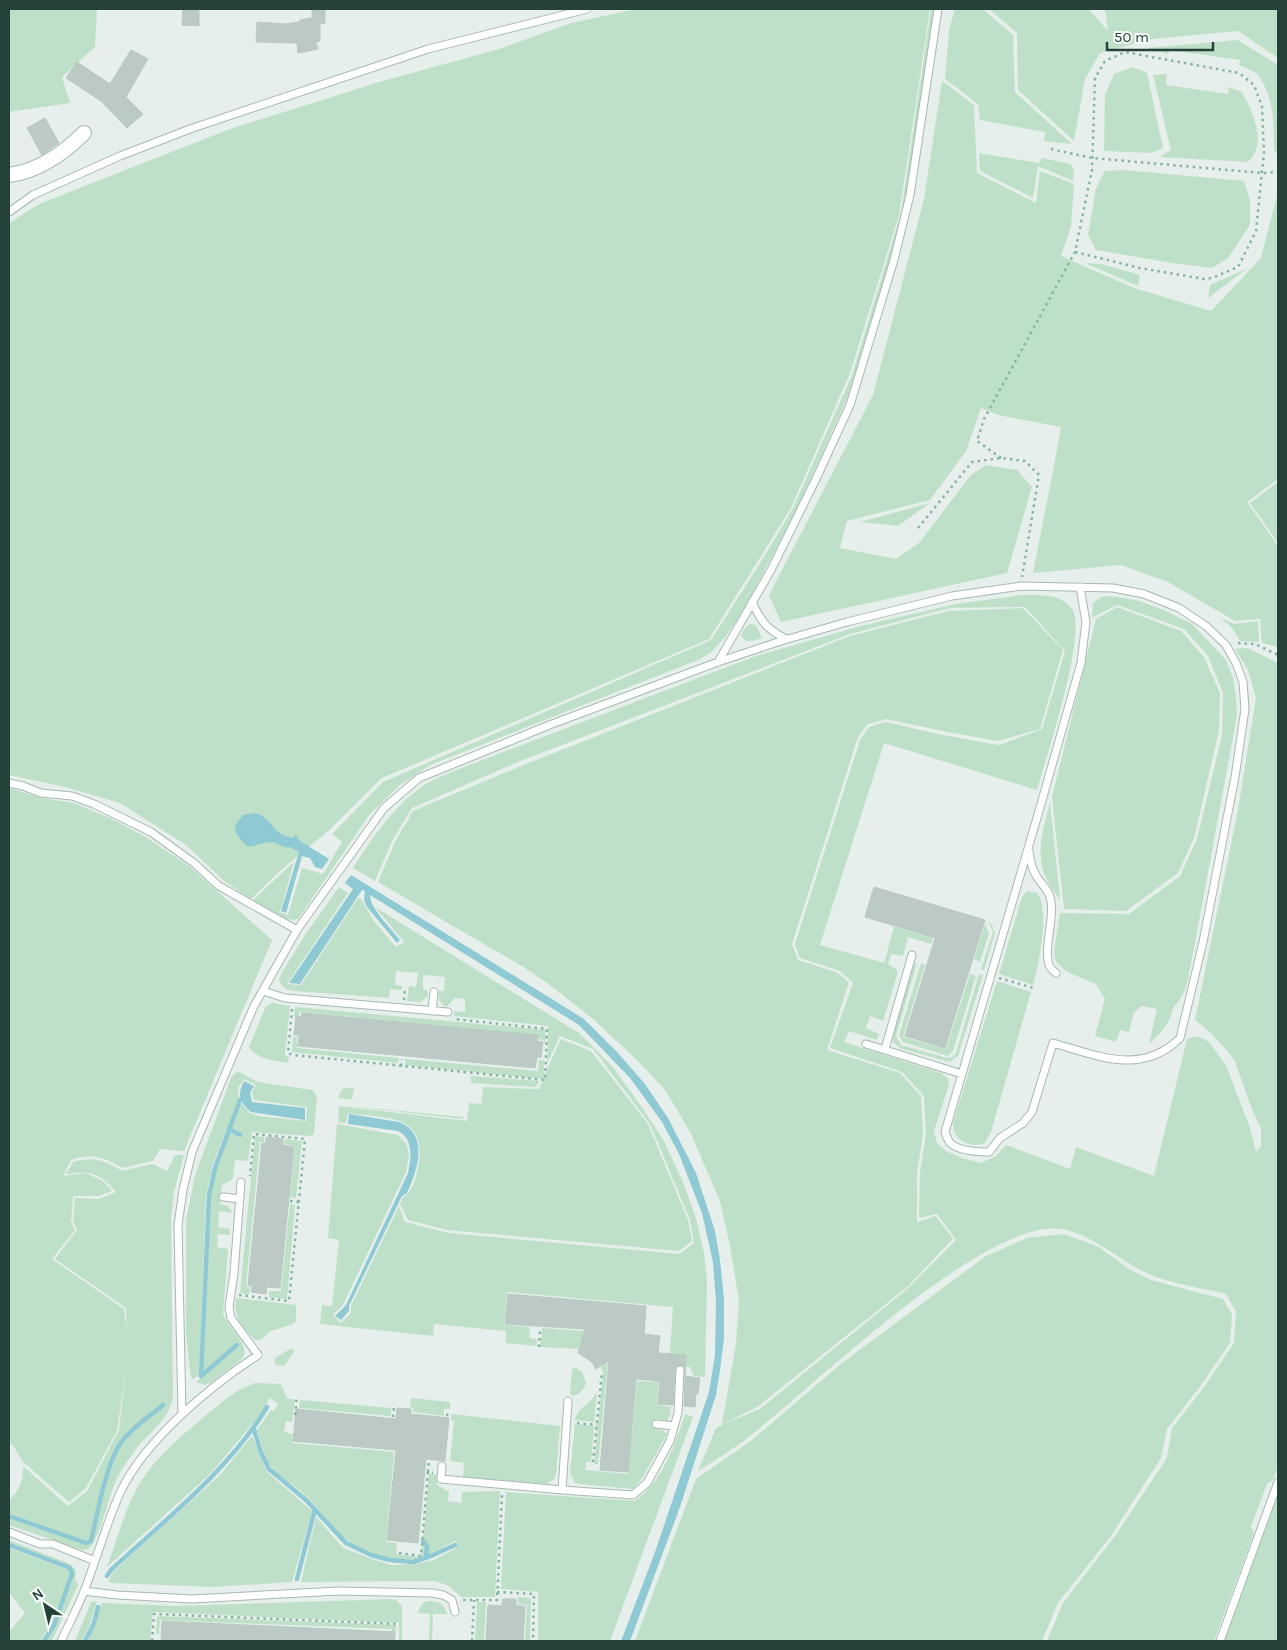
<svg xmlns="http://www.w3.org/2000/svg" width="1287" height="1650" viewBox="0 0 1287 1650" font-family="Karla,sans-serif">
<rect width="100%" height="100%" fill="#e6efeb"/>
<path fill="#bfe0c8" d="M 9,9 L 97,9 L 95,47 L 62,77 L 70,103 L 9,112 Z
M 637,9 L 930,9 L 899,215 L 850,373 L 791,508 L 709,639 L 382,778 L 327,832 L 281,870 L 251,899 L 224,881 L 186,845 L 120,803 L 65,787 L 9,775 L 9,226 L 11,222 L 39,204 L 230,129 L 379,82 L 499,49 L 571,23 Z
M 931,9 L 936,9 L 910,182 L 889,271 L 849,394 L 798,507 L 751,596 L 736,622 L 722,641 L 709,654 L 698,660 L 430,765 L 400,785 L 370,814 L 298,919 C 283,923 265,908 253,900 L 294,862 L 280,912 L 288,915 L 302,868 L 323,874 L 342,842 L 332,834 L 383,782 L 711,640 L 764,557 L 793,508 L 852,375 L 901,213 Z
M 955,9 L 983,9 L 1013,35 L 1015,92 L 1072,144 L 1044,141 L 1045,132 L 980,120 L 978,104 L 945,79 L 949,30 Z
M 989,9 L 1089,9 L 1108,31 L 1105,9 L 1278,9 L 1278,58 L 1238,31 L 1152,39 L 1100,53 L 1085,79 L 1074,141 L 1018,90 L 1017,33 Z
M 1238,40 L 1278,65 L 1278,154 L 1274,150 C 1274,125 1274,95 1257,74 C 1253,70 1245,68 1239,65 L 1240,60 L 1170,50 L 1168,54 L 1147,48 Z
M 1133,67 L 1147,73 L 1163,148 L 1151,153 L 1104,151 L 1105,95 L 1114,74 Z
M 1167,74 L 1166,85 L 1228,94 L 1229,87 L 1242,92 C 1251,108 1263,134 1255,152 C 1254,156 1250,159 1248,162 L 1160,157 L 1171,150 L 1153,75 Z
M 942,81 L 974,105 L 977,173 L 1036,203 L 1040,171 L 1074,184 L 1071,227 L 1061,256 L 1134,288 L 1211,311 L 1261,258 L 1278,192 L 1278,479 L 1247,502 L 1278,546 L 1278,647 L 1262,643 L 1260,619 L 1235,621 L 1168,582 L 1121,565 L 1033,573 L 1053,471 L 1061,427 L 998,415 L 981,408 L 966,451 L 930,500 L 847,521 L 840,548 L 896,559 L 919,543 L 971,475 L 986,465 L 1017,470 L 1032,487 L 1007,573 L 781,622 L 769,595 L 873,395 L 924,199 Z
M 979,153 L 1039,163 L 1042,158 L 1071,164 L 1074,171 L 1073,181 L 1038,166 L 1033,198 L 980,171 Z
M 1123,170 L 1244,181 L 1250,200 L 1250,225 L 1228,258 L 1212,268 L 1172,263 L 1096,250 L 1088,235 L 1096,188 L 1105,171 Z
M 1085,263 L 1102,264 L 1140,275 L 1138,286 Z
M 1248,268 L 1208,298 L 1210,285 Z
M 1278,482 L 1278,543 L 1250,503 Z
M 930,503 L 898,526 L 860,522 Z
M 1023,595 C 1039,595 1061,593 1072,609 C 1088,632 1046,758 1037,790 L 884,743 L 820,945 L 884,963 L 894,927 L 933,938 L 931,944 L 908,937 L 903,956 L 891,954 L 888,964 L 897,970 L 897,975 L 883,1021 L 870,1016 L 866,1028 L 879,1034 L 877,1040 L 849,1031 L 844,1042 L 941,1073 L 948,1078 L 949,1084 L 934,1131 L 937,1143 L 946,1151 L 962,1158 L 981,1163 L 996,1156 L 1006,1145 L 1070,1169 L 1076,1147 L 1154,1176 L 1187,1039 L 1198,1036 L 1209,1042 L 1226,1065 L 1250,1128 L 1256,1152 L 1261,1146 L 1261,1128 L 1253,1112 L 1234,1059 L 1211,1033 L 1195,1020 L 1238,810 L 1256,698 L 1248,670 L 1235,649 L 1247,648 L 1278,663 L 1278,1466 L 1273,1480 L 1267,1484 L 1251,1526 L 1254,1533 L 1214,1641 L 1047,1641 L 1063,1603 L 1115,1536 L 1167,1458 L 1172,1428 L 1205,1386 L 1234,1343 L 1236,1312 L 1226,1294 C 1202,1288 1172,1284 1149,1274 C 1120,1261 1098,1238 1066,1230 C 989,1211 808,1393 745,1440 C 730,1451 714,1461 698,1471 L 716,1428 L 722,1425 L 736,1343 L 739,1301 L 730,1246 L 720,1201 L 691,1134 L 666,1091 L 636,1059 L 593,1019 L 550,985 L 525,968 L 378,882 L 395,842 L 413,811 L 521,766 L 850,636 L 948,611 L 1023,608 L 1063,650 L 1040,729 L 998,741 L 947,732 L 886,719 L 868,724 L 858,737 L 792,944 L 798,960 L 836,972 L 849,982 L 827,1050 L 900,1073 L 921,1096 L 923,1134 L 917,1173 L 917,1222 L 936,1216 L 953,1239 L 906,1288 L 757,1407 L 722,1425 L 760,1409 L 906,1290 L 956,1240 L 937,1214 L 919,1218 L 920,1172 L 926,1134 L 924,1096 L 902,1072 L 830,1048 L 853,983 L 840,971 L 800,958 L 795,944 L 860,740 L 869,727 L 886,722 L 943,735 L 999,745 L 1042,729 L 1065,651 L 1025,607 L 950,608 L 850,634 L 518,762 L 412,808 L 392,841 L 375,881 L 353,868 C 374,836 394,805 426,784 C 440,776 457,770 472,764 L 756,656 L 861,626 L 955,604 Z
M 1110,596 L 1140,601 L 1166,611 L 1192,624 L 1226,660 L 1233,678 L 1236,698 L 1237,716 L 1191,964 C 1188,977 1186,997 1174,1006 C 1169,1025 1163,1031 1149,1044 L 1157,1009 L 1142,1006 L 1134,1012 L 1129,1032 L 1120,1030 L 1116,1042 L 1095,1036 L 1105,999 L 1096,984 L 1067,972 L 1056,962 L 1054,952 L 1060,913 L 1129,914 L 1180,876 L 1197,839 L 1222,735 L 1223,693 L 1208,656 L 1184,629 L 1117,605 L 1092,618 L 1093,603 L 1101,597 Z
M 1117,607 L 1181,631 L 1204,657 L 1220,693 L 1219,731 L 1194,838 L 1178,873 L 1126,911 L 1064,909 L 1052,797 L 1096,619 Z
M 1220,617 L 1234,624 L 1258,621 L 1259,642 L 1240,641 L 1232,628 Z
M 750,624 L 756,625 L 762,638 L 752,641 L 746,641 L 741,635 L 744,629 Z
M 9,788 L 42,798 L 74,803 L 112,819 L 144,836 L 189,866 L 272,940 L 184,1151 L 160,1149 L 153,1161 L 122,1168 C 104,1157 92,1153 71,1160 L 63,1176 L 86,1173 L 103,1181 L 112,1191 L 99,1196 L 73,1196 L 71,1222 L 75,1230 L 52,1259 L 124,1309 L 127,1331 L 126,1308 L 55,1259 L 77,1230 L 73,1221 L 75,1198 L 99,1199 L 116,1192 C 99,1172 91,1171 66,1174 L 73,1162 C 93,1156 104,1160 122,1171 L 152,1164 L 167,1171 L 175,1155 L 184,1155 L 174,1192 L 171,1219 L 173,1397 C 169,1418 155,1428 141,1443 C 134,1451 127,1462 121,1471 C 107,1495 105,1527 89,1549 L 82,1550 L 9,1525 L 9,1500 C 20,1490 23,1481 23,1466 L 68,1506 L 87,1491 L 119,1430 L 127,1362 L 117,1431 L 86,1488 L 69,1502 L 23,1462 L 14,1447 L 9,1442 Z
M 1050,802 L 1060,900 C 1056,893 1050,887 1047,880 C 1034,853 1044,828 1050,802 Z
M 339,887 L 348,893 L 287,984 L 301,985 L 358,898 L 362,900 L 373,920 L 396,947 L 404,942 L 375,907 L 579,1033 L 612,1066 L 644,1110 L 664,1141 L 683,1182 L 696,1218 L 704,1253 L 707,1279 L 705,1377 L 694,1376 L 690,1367 L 669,1365 L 673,1307 L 507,1292 L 504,1325 L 530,1327 L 529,1338 L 537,1339 L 537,1346 L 506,1343 L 506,1331 L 434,1324 L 433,1336 L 320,1324 L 322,1305 L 332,1306 L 339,1240 L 328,1238 L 337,1124 L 398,1135 L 407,1145 L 409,1156 L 406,1172 L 343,1305 L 333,1315 L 341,1323 L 351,1313 L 351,1306 L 399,1206 L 405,1222 L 449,1233 L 679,1254 L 694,1243 L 690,1220 L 650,1124 L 593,1049 L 560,1036 L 547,1064 L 548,1026 L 454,1016 L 454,1011 L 465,1012 L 465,999 L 455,998 L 446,1007 C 439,1002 438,999 439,991 L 444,991 L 445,977 L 423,975 L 423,989 L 427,990 L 428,996 L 420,1002 L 407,1001 L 409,986 L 416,987 L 418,973 L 396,971 L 395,985 L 402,986 L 402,990 L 390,989 L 389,998 L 296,991 C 287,990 283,989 279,980 L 281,974 L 305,935 Z
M 1027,891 L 1037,893 C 1050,909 1039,965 1033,985 L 999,974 L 1022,897 Z
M 988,921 L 992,925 L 995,933 L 984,970 L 981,969 L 993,932 Z
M 985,924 L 989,933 L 980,962 L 974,959 Z
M 917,963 L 896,1036 L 901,1045 L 947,1058 L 952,1057 L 956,1053 L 979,974 L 983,975 L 958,1056 L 950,1062 L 902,1049 L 893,1042 L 892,1037 L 911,969 L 914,964 Z
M 921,963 L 925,965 L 903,1037 L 946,1049 L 970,974 L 976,976 L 953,1051 L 948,1056 L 903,1042 L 899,1035 Z
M 997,981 L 1031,992 L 991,1132 L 984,1144 C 968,1147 953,1141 953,1123 Z
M 272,1003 L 290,1006 L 285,1055 L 289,1057 L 288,1063 C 274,1060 258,1060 249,1047 L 266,1006 Z
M 295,1007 L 546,1030 L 545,1043 L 543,1040 L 538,1039 L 538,1035 L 300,1012 L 299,1016 L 294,1016 Z
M 293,1037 L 297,1037 L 297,1048 L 399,1058 L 398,1063 L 292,1052 Z
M 561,1039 L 591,1051 L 648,1124 L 688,1220 L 692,1241 L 679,1251 L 447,1230 L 408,1220 L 400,1204 L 403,1197 C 413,1192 416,1178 418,1167 C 429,1113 386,1119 348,1113 L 346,1123 L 338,1122 L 339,1106 L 467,1121 L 469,1103 L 481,1104 L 483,1087 L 539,1089 L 543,1079 L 405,1065 L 405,1059 L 538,1071 L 539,1060 L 544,1060 L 544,1076 Z
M 239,1072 L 258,1082 L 312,1090 L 317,1096 L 314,1134 L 311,1136 L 252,1132 L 248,1161 L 235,1160 L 233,1179 L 222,1185 L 220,1204 L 228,1206 L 233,1213 L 219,1211 L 218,1227 L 230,1229 L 230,1235 L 218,1234 L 217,1247 L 228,1249 L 223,1314 C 228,1328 250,1343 243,1358 L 212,1382 L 205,1385 L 196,1382 L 240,1346 L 237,1343 L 202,1372 L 211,1196 L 216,1168 L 230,1132 L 240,1138 L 242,1134 L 231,1128 L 241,1103 L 250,1113 L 259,1116 L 306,1121 L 307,1107 L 254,1100 L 252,1093 L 256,1085 L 244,1079 L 238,1088 L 239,1098 L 213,1164 L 206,1196 L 199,1375 L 193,1379 L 191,1377 L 190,1371 L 186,1333 L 186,1221 L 195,1175 L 231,1078 L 235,1073 Z
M 471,1076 L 540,1081 L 536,1087 L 471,1083 Z
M 346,1088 L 354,1088 L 352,1100 L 338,1098 L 342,1089 Z
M 340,1105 L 464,1117 L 463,1119 Z
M 255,1136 L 264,1137 L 264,1142 L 260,1142 L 246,1286 L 250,1287 L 249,1295 L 240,1293 Z
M 285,1139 L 302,1141 L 296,1198 L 290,1197 L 295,1146 L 284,1144 Z
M 290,1204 L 295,1205 L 287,1299 L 269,1297 L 269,1291 L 281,1291 Z
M 1064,1234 L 1099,1247 L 1129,1269 L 1151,1280 L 1223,1299 L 1232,1314 L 1230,1343 L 1199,1388 L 1167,1429 L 1161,1458 L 1111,1536 L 1058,1603 L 1042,1641 L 635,1641 L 696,1479 L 752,1440 L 842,1363 L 986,1256 L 1027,1238 Z
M 236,1298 L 296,1305 L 296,1321 L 293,1324 L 271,1331 L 260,1340 L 255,1340 C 242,1327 233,1317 236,1298 Z
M 542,1328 L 614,1333 L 583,1347 L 579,1346 L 578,1349 L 540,1347 Z
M 292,1348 L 294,1352 L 284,1366 L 275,1365 L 275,1358 Z
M 596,1356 L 611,1360 L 608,1360 L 598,1464 L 594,1464 L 603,1372 L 601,1367 L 603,1366 Z
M 654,1367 L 660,1367 L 657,1405 L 671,1407 L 670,1415 L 667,1421 L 656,1419 L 655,1428 L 663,1430 L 667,1434 L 643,1477 L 633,1489 L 580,1484 L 575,1483 L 570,1473 L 575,1424 L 594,1426 L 591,1462 L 586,1462 L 585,1470 L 628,1474 L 637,1381 L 653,1382 Z
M 576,1368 L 582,1372 L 586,1382 C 585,1389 579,1395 572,1396 L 570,1393 L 572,1369 Z
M 255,1383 L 281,1384 L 287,1398 L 295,1400 L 292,1422 L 286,1421 L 284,1432 L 293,1434 L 292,1443 L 394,1452 L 386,1542 L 397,1543 L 396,1554 L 421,1557 L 423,1543 L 426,1551 L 424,1557 C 400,1564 372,1557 351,1543 C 336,1533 320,1509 306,1496 C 296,1486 283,1479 273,1469 C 264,1458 261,1443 257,1430 L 271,1410 L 274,1411 L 278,1404 L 270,1398 L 260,1415 L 210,1474 L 107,1567 C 116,1542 123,1516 135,1492 C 150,1462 179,1438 204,1417 C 221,1403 234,1390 255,1383 Z
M 597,1391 L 594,1422 L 575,1420 C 577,1407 592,1404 597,1391 Z
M 411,1398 L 450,1402 L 450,1409 L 444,1409 L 444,1416 L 413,1412 L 413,1408 L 410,1408 Z
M 300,1400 L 391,1408 L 391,1416 L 299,1408 Z
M 451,1414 L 560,1426 L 556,1475 L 554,1479 L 546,1484 L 463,1477 L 464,1463 L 450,1461 L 454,1421 L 451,1420 Z
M 685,1414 L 693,1417 L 610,1641 L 538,1641 L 538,1592 L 501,1589 L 506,1492 L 635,1501 C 662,1482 675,1445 685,1414 Z
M 252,1436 L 267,1472 L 312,1511 L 292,1582 L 213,1587 L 112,1583 L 108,1581 L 114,1571 L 220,1475 Z
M 429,1474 L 438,1475 L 437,1485 L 449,1492 L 448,1501 L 461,1503 L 462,1492 L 500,1491 L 495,1597 L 461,1597 L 449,1586 L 435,1581 L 301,1582 L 316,1517 L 343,1548 L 372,1559 L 392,1565 L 415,1564 L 434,1560 L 456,1548 L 458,1543 L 455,1541 L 428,1555 L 429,1545 L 423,1538 Z
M 1278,1489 L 1278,1641 L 1224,1641 L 1227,1633 Z
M 9,1540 L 70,1564 L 76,1570 L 75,1579 L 78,1585 L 52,1641 L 46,1641 L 55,1626 L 73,1575 L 71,1567 L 9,1543 Z
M 9,1548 L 68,1570 L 70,1575 L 52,1622 L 40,1641 L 9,1641 L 9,1632 L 25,1613 L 9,1592 Z
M 518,1597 L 531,1598 L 530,1641 L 525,1641 L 527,1605 L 518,1604 Z
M 391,1599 L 396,1600 L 402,1606 L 402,1641 L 399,1641 L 399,1623 L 153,1612 L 150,1641 L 88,1641 L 102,1603 L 176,1606 Z
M 97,1601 L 90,1624 L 82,1641 L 75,1641 L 91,1602 Z
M 428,1601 C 439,1601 444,1603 447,1614 L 433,1614 L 432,1641 L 429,1641 L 430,1614 L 418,1613 C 420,1606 422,1603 428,1601 Z
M 477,1602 L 486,1602 L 484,1641 L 475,1641 Z
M 157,1616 L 396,1625 L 395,1641 L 392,1641 L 392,1629 L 160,1620 L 159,1634 L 156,1634 Z"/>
<path fill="#8ec9d4" d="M 255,813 C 266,816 269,823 277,831 C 281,835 287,836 292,838 L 296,835 L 300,841 L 329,859 L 322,869 L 315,867 L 310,858 L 302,856 L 286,913 L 281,911 L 299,852 L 290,847 C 282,849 278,842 271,842 C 263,842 256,847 246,846 L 235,832 L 236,824 L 243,815 Z
M 351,875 L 584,1019 L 617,1052 L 645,1084 L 668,1118 L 696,1173 L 715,1231 L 720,1260 L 724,1300 L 724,1338 L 720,1370 L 716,1395 L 680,1507 L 630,1641 L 621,1641 L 654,1555 L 709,1392 L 715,1355 L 716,1301 L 713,1262 L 702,1213 L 679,1154 L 662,1122 L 630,1078 L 579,1025 L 370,895 C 370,909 392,929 400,940 L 397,943 L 367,907 L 364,900 L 365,891 L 362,890 L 300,984 L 289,983 L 353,889 L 345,883 Z
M 244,1081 L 254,1086 L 250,1093 L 252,1102 L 305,1108 L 305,1120 L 251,1112 C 239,1102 237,1094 244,1081 Z
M 349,1114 L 399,1122 C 430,1134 417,1171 407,1193 L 402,1196 L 349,1306 L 349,1311 L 341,1320 L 335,1316 L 346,1305 L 408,1173 C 411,1158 414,1139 398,1131 L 348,1124 Z"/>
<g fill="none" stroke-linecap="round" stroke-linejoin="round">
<path stroke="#8ec9d4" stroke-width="4.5" d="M 229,1129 L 240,1135
M 237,1345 L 201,1376 L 209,1196 L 215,1168 L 240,1100
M 254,1429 L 260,1450 L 269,1469 L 306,1500 L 346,1543 L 371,1555 L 390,1560 L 413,1562 L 431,1556 L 455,1545
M 9,1516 L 86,1543 L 91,1541 C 97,1515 106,1465 120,1444 C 131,1428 149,1417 163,1405
M 423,1541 L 427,1546 L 426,1558
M 9,1545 L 70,1568 L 72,1574 L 54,1625 L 44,1641
M 107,1576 L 111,1570 C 164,1521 230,1469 267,1407
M 297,1579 L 315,1509
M 85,1641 L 94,1623 L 98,1607"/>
</g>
<path fill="#bbcac4" stroke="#b8c9c2" d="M 183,9 L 199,9 L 199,26 L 182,25 Z
M 312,9 L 325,9 L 325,23 L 320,24 L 320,41 L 316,42 L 318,49 L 298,53 L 297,43 L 256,42 L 257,22 L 286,24 L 299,22 L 300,20 L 312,18 Z
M 131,50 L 148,59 L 126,97 L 143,114 L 127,128 L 101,101 L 66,78 L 77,62 L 110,84 Z
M 45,118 L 59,143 L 42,155 L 27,128 Z
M 874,887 L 985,920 L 945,1048 L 905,1036 L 935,938 L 865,917 Z
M 302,1013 L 538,1035 L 537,1041 L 543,1042 L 541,1057 L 537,1057 L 535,1068 L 298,1046 L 299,1035 L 294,1035 L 296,1016 L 301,1017 Z
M 266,1137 L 283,1139 L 283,1145 L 294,1147 L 280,1288 L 267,1287 L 266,1294 L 251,1292 L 252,1286 L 248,1285 L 262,1143 L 266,1143 Z
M 508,1294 L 646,1306 L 644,1334 L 660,1336 L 658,1353 L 686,1355 L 685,1376 L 685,1368 L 682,1365 L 678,1365 L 675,1369 L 673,1405 L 658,1404 L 660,1381 L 636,1379 L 628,1472 L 600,1470 L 609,1360 L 596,1369 L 592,1362 L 578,1353 L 585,1329 L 505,1324 Z
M 685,1376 L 700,1378 L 698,1394 L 696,1393 L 695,1407 L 684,1406 Z
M 397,1408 L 411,1409 L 411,1414 L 449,1418 L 445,1461 L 426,1459 L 418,1543 L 387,1540 L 396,1450 L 293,1441 L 296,1409 L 396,1419 Z
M 503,1599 L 516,1599 L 516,1606 L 525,1606 L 523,1641 L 486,1641 L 488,1605 L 502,1606 Z
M 162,1621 L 395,1632 L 394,1641 L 161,1641 Z"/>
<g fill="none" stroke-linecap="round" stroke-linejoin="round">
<defs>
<path id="service" d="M 9,212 L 33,195 L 120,156 L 190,129 L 428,49 L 587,9
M 752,602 C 762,623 767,629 786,639
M 718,662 L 771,570 L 816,479 L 850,405 L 894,260 L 910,195 L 938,9
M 9,783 L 23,786 L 41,793 L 72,796 L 94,804 L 151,832 L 194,863 L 219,886 L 297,930
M 1029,851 C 1030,860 1032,870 1037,877 C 1042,885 1050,891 1051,901 C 1054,920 1045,942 1048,960 C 1048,966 1051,969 1056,973
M 263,991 L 285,998 L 448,1012
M 432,1011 L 434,992
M 866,1044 L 962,1074
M 885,1049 L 912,955
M 223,1197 L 240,1199
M 182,1414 L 178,1225 L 183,1190 L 192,1152 L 254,1006 L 297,930 L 384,808 L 419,778 L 552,724 L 718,662 L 781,641 L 847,622 L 952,596 L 1021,586 L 1113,588 L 1144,594 L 1179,608 L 1206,626 L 1226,645 L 1236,663 L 1243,682 L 1245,709 L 1235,777 L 1203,942 L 1180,1038 C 1142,1076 1098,1056 1053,1043 L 1032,1112 L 1023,1123 L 1000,1138 L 989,1152 C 978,1152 959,1151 950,1143 C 948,1140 946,1135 945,1132 L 1039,811 L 1081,663 L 1086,622 L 1080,587
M 656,1424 L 674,1426
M 442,1466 L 441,1479 L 562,1490 L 568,1401
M 562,1490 L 633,1495 L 647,1483 L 670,1441 L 678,1413 L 680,1370
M 9,1532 L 40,1544 L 53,1544 L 95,1561
M 84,1591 L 117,1595 L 192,1599 L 338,1591 L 432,1593 L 443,1595 L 452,1600 L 455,1612
M 61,1641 C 69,1624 78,1607 85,1589 C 97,1558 106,1524 120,1493 C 144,1441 210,1386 258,1355 L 231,1318 L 229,1307 L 234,1273 L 241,1182
M 1220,1641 L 1278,1482"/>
<path id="minor" d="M 9,175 C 39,171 63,154 84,133"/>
</defs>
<use href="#service" stroke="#a8b8b2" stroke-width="9"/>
<use href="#minor" stroke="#a8b8b2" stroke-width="16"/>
<path stroke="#86b3a5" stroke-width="2.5" stroke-dasharray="2.5 4" stroke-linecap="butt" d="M 1051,149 L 1092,158 L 1262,173 L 1278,172
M 1001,458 L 977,441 L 984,419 L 1075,252 L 1092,170 L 1095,78 L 1105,61 L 1125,52 L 1239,73 L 1254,85 L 1262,106 L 1264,152 L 1256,231 L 1238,267 L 1212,278 L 1204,279 L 1140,268 L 1075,252
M 918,528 L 972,462 L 1001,458 L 1025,461 L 1039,475 L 1022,577
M 1238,643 L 1255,644 L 1278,655
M 999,978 L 1034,988
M 404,1000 L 405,987
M 292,1009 L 288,1053 L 293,1055 L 545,1080 L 547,1029 L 454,1019
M 401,1066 L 402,1059
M 290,1201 L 299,1202
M 239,1295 L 289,1301 L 305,1139 L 254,1134 L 250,1176
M 539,1347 L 540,1329
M 295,1415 L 297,1396
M 447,1416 L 448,1411
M 393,1417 L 394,1406
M 577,1423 L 597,1425
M 593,1462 L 602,1372
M 428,1472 L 429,1461
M 399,1553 L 421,1556 L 428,1472 L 433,1473
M 497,1592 L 534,1594 L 533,1641
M 463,1600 L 497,1600 L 502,1495
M 152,1641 L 154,1614 L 398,1624
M 472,1641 L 474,1600"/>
<use href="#service" stroke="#fff" stroke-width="7"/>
<use href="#minor" stroke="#fff" stroke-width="14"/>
</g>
<rect width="1287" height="1650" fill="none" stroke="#24423a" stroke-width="20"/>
<g transform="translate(45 1605) rotate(325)" stroke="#f7fbf9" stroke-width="4" paint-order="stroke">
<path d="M0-4L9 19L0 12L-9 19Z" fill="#24423a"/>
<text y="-8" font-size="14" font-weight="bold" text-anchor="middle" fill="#24423a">N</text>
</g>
<path d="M1107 42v8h106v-8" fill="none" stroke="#24423a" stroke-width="2.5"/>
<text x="1114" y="42" font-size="15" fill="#24423a" stroke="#f7fbf9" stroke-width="4" paint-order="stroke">50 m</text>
</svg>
